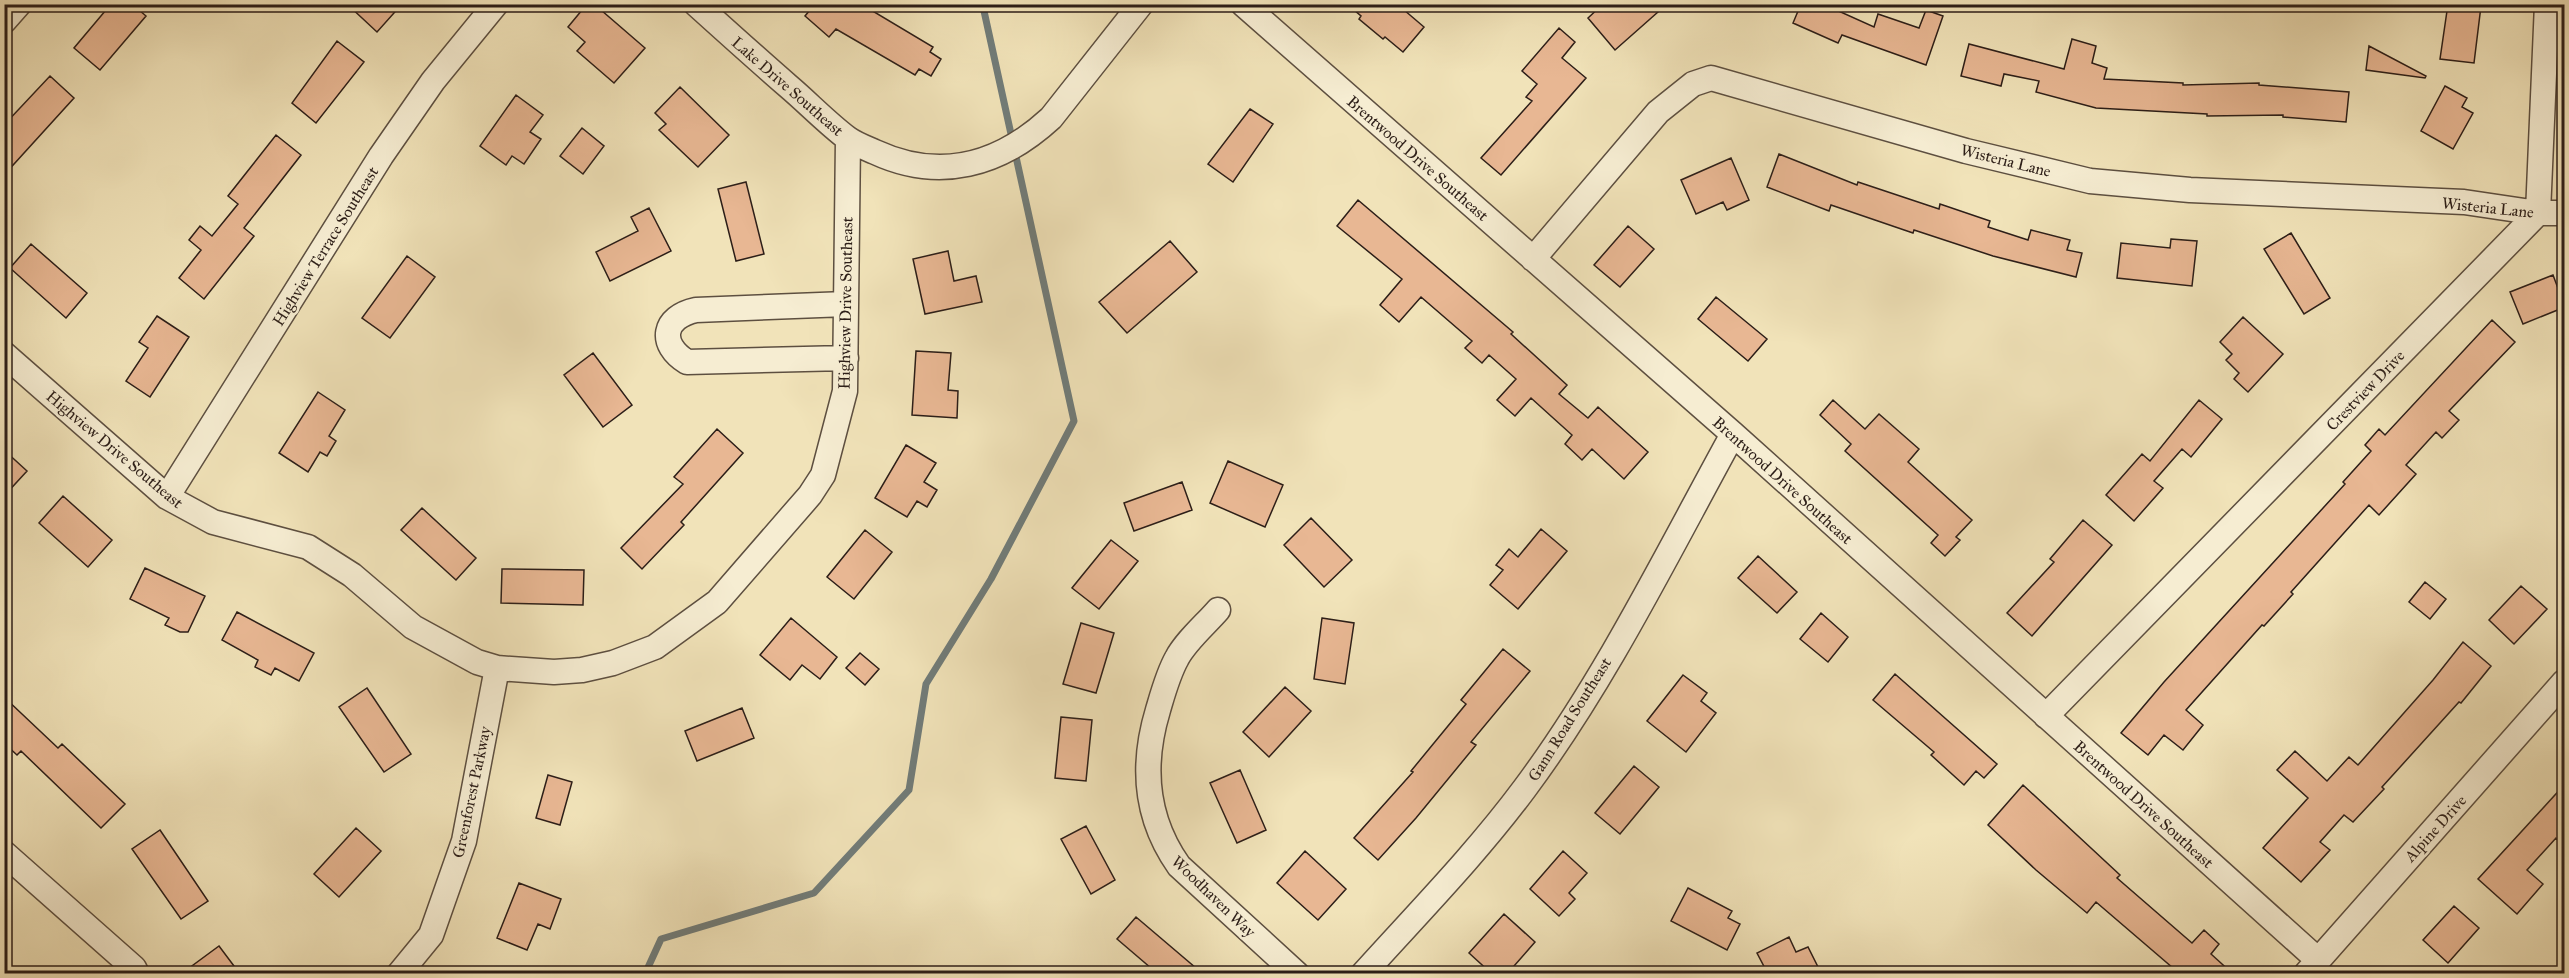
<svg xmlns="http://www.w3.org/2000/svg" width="2569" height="978" viewBox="0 0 2569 978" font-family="'IM FELL Great Primer',serif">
<rect width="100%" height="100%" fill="#f1e3b9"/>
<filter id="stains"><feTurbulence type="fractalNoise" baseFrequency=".00333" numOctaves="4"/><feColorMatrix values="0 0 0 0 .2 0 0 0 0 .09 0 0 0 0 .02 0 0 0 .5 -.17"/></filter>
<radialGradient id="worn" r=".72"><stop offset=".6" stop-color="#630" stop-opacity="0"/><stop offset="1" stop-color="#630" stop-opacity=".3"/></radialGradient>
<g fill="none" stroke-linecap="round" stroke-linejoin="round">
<path stroke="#717c79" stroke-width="7" d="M 645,974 L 661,939 L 814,893 L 909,790 L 926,684 L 991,579 L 1074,421 L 984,11 L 980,4"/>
</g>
<path fill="#e8b793" stroke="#2c1e18" stroke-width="1.5" d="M 111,4 L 132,4 L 146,16 L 100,70 L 74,48 Z
M 347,4 L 402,4 L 377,32 Z
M 587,4 L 594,4 L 645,48 L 614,83 L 577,51 L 585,42 L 568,27 Z
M 815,4 L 861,4 L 933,47 L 930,52 L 941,59 L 931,76 L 919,69 L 915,75 L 836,29 L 829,37 L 805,16 Z
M 1347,4 L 1397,4 L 1424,27 L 1403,52 L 1385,37 L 1383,39 L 1359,19 L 1361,16 Z
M 1603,4 L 1667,4 L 1615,50 L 1588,18 Z
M 1801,4 L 1823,4 L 1874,27 L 1878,14 L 1919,28 L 1926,10 L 1943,16 L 1926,65 L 1842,35 L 1838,43 L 1793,23 Z
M 2448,4 L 2481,6 L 2474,63 L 2440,59 Z
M 1559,28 L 1575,42 L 1562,58 L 1586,78 L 1501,175 L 1481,158 L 1532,101 L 1526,97 L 1537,84 L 1522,71 Z
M 2072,39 L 2096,46 L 2092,63 L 2107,68 L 2104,79 L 2183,83 L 2183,85 L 2259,83 L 2259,85 L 2349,92 L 2346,122 L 2283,117 L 2283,115 L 2207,116 L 2207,114 L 2096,108 L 2036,92 L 2039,81 L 2004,74 L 2001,86 L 1961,76 L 1969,44 L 2064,69 Z
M 337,41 L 364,62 L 316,123 L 292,103 Z
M 2369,46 L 2426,76 L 2425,78 L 2366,70 Z
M 50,76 L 74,98 L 4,175 L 4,125 Z
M 2445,86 L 2467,98 L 2462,107 L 2473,113 L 2453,149 L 2421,131 Z
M 680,87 L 729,135 L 698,167 L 659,130 L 666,124 L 655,113 Z
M 516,95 L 543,115 L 530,132 L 541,139 L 524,164 L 512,156 L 506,165 L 480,146 Z
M 1250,109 L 1273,124 L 1233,182 L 1208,164 Z
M 582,128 L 604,146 L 583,174 L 560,156 Z
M 276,135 L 301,155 L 244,228 L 254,236 L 204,299 L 179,278 L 201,250 L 189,240 L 200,226 L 212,236 L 238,204 L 228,196 Z
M 1779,154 L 1857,185 L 1858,182 L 1939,209 L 1940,204 L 1990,221 L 1988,227 L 2028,240 L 2031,230 L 2070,240 L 2067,250 L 2082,253 L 2076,277 L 1993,256 L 1914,230 L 1913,233 L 1831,205 L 1829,211 L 1767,187 Z
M 1731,158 L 1749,200 L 1727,210 L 1723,202 L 1696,214 L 1681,180 Z
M 746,182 L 764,254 L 736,261 L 718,189 Z
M 1358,200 L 1513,332 L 1511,334 L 1567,385 L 1559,394 L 1588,418 L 1598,407 L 1648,452 L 1624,479 L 1592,449 L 1582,460 L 1565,444 L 1572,435 L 1531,398 L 1515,416 L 1497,400 L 1516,379 L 1489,355 L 1482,363 L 1465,348 L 1472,341 L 1421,297 L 1399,322 L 1380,305 L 1402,279 L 1337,226 Z
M 649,208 L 671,251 L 610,281 L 596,252 L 638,231 L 631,217 Z
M 1628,226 L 1654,249 L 1620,287 L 1594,265 Z
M 2291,233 L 2330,298 L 2304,314 L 2264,249 Z
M 2171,239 L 2197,241 L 2192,286 L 2117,278 L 2121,243 L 2170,248 Z
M 1170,241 L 1197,272 L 1127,333 L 1099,302 Z
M 31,244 L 87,293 L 66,318 L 10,268 Z
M 948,251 L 954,281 L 976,276 L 982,302 L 925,314 L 913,259 Z
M 407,256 L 435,277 L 390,338 L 362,318 Z
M 2553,275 L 2565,307 L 2523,324 L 2510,292 Z
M 1716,297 L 1767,339 L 1748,361 L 1698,319 Z
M 157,316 L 189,337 L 150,397 L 126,381 L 148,348 L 139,342 Z
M 2243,317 L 2283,354 L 2248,392 L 2234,379 L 2239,373 L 2226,360 L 2232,354 L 2220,342 Z
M 2492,320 L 2515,342 L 2449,411 L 2459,420 L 2442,438 L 2436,432 L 2406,465 L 2416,474 L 2379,515 L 2369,505 L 2291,592 L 2293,594 L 2264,626 L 2262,625 L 2186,710 L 2203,725 L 2183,750 L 2164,735 L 2148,755 L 2121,733 L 2164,682 L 2345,484 L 2343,482 L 2371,451 L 2365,445 L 2379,429 L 2385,435 Z
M 916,351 L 951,353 L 948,390 L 958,391 L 957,418 L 912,415 Z
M 593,353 L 632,405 L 603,427 L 564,375 Z
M 318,392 L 345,410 L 329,436 L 336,441 L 327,456 L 320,452 L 308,472 L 279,453 Z
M 1833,400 L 1865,429 L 1879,414 L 1919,449 L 1908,462 L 1972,520 L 1956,537 L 1960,540 L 1945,556 L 1931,543 L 1938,535 L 1845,451 L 1851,444 L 1820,415 Z
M 2199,400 L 2222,419 L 2191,457 L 2182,449 L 2154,481 L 2163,488 L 2134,521 L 2106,495 L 2142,454 L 2150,461 Z
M 717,429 L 743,453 L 681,522 L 684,525 L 642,569 L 621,548 L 683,484 L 674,477 Z
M 906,445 L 936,463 L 924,482 L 937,490 L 927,507 L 917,501 L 907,517 L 875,498 Z
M 4,450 L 27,471 L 4,496 Z
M 1228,461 L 1283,485 L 1265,527 L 1210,503 Z
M 1182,482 L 1192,510 L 1134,531 L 1124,503 Z
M 63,496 L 112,540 L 88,567 L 39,523 Z
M 422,508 L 476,558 L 456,580 L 401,530 Z
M 1311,518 L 1352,560 L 1324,587 L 1284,545 Z
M 2083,520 L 2112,545 L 2032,636 L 2007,613 L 2054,562 L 2050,559 Z
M 1541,529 L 1567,551 L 1518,609 L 1490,585 L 1503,570 L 1496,565 L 1509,549 L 1518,557 Z
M 865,530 L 892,552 L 854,599 L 827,577 Z
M 1111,540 L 1138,561 L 1099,609 L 1072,588 Z
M 1758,556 L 1797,592 L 1777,613 L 1738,578 Z
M 145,568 L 205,596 L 188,632 L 180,632 L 165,625 L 169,618 L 130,599 Z
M 502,569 L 584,570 L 583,605 L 501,603 Z
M 2425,582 L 2446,599 L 2430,619 L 2409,602 Z
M 2521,586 L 2547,609 L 2514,644 L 2489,620 Z
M 237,612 L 314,653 L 299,681 L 275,668 L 271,675 L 255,667 L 258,660 L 222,640 Z
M 1821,613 L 1848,637 L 1828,662 L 1800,639 Z
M 791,618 L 837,657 L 820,679 L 802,665 L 790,680 L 760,655 Z
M 1322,618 L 1354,623 L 1345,684 L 1314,679 Z
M 1081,623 L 1114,633 L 1096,693 L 1063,684 Z
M 2463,642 L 2491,666 L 2461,703 L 2459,702 L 2382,787 L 2384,789 L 2353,822 L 2344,815 L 2320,842 L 2330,850 L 2301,882 L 2263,848 L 2308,798 L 2277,770 L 2295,751 L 2327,781 L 2349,757 L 2358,765 L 2433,680 Z
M 1503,649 L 1530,671 L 1471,742 L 1476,745 L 1416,818 L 1378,860 L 1354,838 L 1413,772 L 1411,771 L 1466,704 L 1461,700 Z
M 860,653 L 879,669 L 865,685 L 846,668 Z
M 1895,674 L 1997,764 L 1984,778 L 1976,771 L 1964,785 L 1931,755 L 1934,752 L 1873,700 Z
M 1683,675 L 1707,693 L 1701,701 L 1716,713 L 1686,752 L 1647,721 Z
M 1285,687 L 1311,711 L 1269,757 L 1243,732 Z
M 367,688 L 411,754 L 384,772 L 339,707 Z
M 4,697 L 58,748 L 62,744 L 125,804 L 101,828 L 21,751 L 17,755 L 4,743 Z
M 742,708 L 754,738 L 697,761 L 685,731 Z
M 1061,717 L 1092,720 L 1086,781 L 1055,778 Z
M 1634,766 L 1659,787 L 1620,834 L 1595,813 Z
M 1240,770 L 1266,830 L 1237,843 L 1210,783 Z
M 548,775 L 572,782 L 560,825 L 536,818 Z
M 2565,784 L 2565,846 L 2556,838 L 2527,870 L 2543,884 L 2517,914 L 2478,879 Z
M 2023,785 L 2120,875 L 2117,878 L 2192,943 L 2204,930 L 2219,944 L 2211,954 L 2233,974 L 2180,974 L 2096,902 L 2087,913 L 2036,870 L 1988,825 Z
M 1086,826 L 1115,880 L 1091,894 L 1061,839 Z
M 356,828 L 381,851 L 339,897 L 314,874 Z
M 160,830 L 208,901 L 181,919 L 132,849 Z
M 1305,851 L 1346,889 L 1318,920 L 1277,883 Z
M 1563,851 L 1587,873 L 1569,893 L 1575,899 L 1559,916 L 1530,889 Z
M 519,883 L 561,899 L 550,929 L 538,924 L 527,950 L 497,938 Z
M 1688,888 L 1732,911 L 1728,918 L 1740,924 L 1727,950 L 1671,921 Z
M 2454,906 L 2479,928 L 2448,963 L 2423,940 Z
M 1504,914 L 1535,942 L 1507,974 L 1492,974 L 1469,953 Z
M 1136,917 L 1203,974 L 1158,974 L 1117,939 Z
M 1789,937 L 1796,952 L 1808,947 L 1818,967 L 1804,974 L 1768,974 L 1757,953 Z
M 219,946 L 240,974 L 181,974 Z"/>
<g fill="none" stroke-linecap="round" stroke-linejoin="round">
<defs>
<path id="minor" d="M 696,4 C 727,32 757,59 788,86 C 808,103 826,122 847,138 C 855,144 866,148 875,152 C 940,182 1000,165 1051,118 L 1141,4
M 1243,4 L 1733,434 L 2318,960
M 4,21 L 19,4
M 1533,259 L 1658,112 L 1693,84 L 1711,78 L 1966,151 L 2090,181 L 2190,190 L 2464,202 L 2538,213 L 2564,213
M 4,354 L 167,497 L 213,522 L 308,547 L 352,575 L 413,627 L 477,662 L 497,668 L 554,672 L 582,670 L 613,663 L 655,647 L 717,602 L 810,495 L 823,475 L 845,391 L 848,139
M 846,358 L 687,362 C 658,344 663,317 696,310 L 846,304
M 167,497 L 381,156 L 433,81 L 496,4
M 1218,610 C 1205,625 1186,641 1177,658 C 1168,674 1163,693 1158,710 C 1141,766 1145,818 1179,866 L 1297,974
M 2046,716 L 2538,213 L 2547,4
M 4,853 L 134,968 L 137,974
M 399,974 L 431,935 L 464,841 L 497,668
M 1363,974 C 1418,913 1476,854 1525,788 C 1606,679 1667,554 1733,434
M 2306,974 L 2564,682"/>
</defs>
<use href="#minor" stroke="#5d4f40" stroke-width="27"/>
<use href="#minor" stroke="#f6edd2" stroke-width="24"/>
</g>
<g text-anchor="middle" stroke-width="5" stroke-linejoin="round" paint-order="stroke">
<g font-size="16" fill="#2c1e18" stroke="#f6edd2">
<text transform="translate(788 86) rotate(41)" y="6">Lake Drive Southeast</text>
<text transform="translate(1418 158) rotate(41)" y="6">Brentwood Drive Southeast</text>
<text transform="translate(2006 160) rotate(14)" y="6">Wisteria Lane</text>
<text transform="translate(2488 207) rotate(6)" y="6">Wisteria Lane</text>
<text transform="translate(325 246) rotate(-58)" y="6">Highview Terrace Southeast</text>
<text transform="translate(845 303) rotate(-89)" y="6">Highview Drive Southeast</text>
<text transform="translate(2365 390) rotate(-46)" y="6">Crestview Drive</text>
<text transform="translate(115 449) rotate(40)" y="6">Highview Drive Southeast</text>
<text transform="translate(1783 480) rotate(42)" y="6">Brentwood Drive Southeast</text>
<text transform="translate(1569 719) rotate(-58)" y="6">Gann Road Southeast</text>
<text transform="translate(471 792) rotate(-78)" y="6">Greenforest Parkway</text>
<text transform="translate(2144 804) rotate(42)" y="6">Brentwood Drive Southeast</text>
<text transform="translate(2435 828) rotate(-48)" y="6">Alpine Drive</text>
<text transform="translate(1214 896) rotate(44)" y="6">Woodhaven Way</text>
</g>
</g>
<rect width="2569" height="978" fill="none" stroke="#f1e3b9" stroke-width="24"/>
<rect x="6" y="6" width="2557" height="966" fill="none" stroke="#2c1e18" stroke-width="3"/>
<rect x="12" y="12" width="2545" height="954" fill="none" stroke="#2c1e18" stroke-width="1.5"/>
<rect width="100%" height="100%" filter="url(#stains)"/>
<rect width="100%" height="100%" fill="url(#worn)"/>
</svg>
